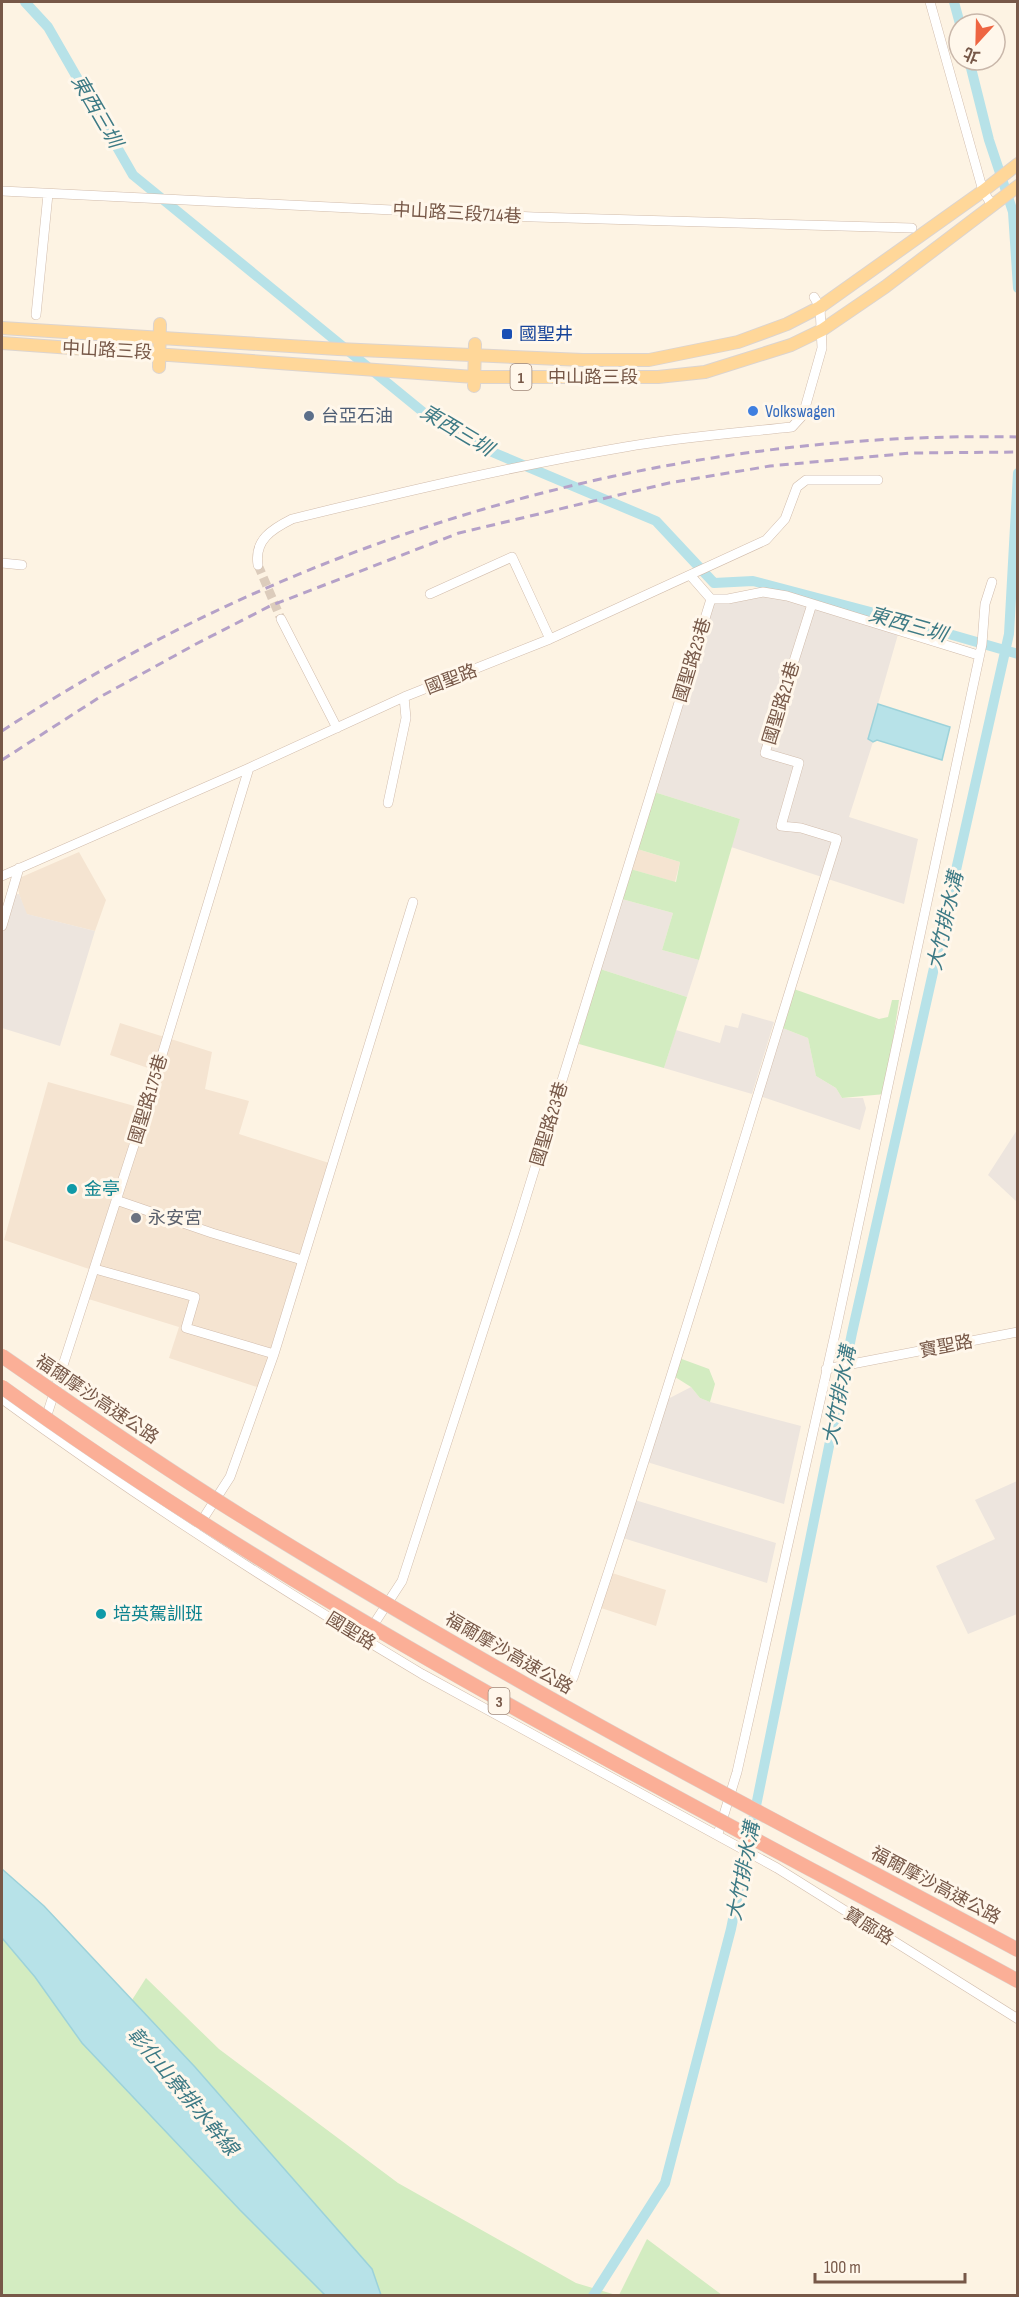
<svg xmlns="http://www.w3.org/2000/svg" width="1019" height="2297" viewBox="0 0 1019 2297" font-family="'Sofia Sans Condensed','Noto Sans TC',sans-serif">
<rect width="100%" height="100%" fill="#fdf3e3"/>
<path fill="#f5e4d1" d="M 634,848 L 680,862 L 675,882 L 627,868 Z
M 79,852 L 106,900 L 95,931 L 26,914 L 19,894 L 17,879 Z
M 120,1023 L 212,1052 L 205,1089 L 249,1101 L 239,1134 L 329,1163 L 260,1388 L 169,1358 L 179,1327 L 82,1297 L 89,1269 L 4,1240 L 48,1082 L 138,1107 L 148,1068 L 110,1055 Z
M 612,1573 L 666,1590 L 656,1626 L 601,1608 Z"/>
<path fill="#ede5de" d="M 770,591 L 899,631 L 868,739 L 873,742 L 849,817 L 918,839 L 904,904 L 731,847 L 740,819 L 651,791 L 709,602 Z
M 19,894 L 27,914 L 95,931 L 60,1046 L 2,1028 L 2,924 L 11,895 Z
M 618,898 L 673,913 L 662,950 L 699,960 L 687,997 L 597,968 Z
M 742,1013 L 774,1022 L 752,1094 L 664,1068 L 676,1030 L 720,1043 L 725,1025 L 738,1028 Z
M 780,1027 L 808,1038 L 816,1076 L 836,1088 L 842,1098 L 863,1098 L 866,1108 L 860,1130 L 757,1095 Z
M 1017,1130 L 1018,1130 L 1017,1202 L 988,1175 Z
M 691,1387 L 700,1398 L 710,1402 L 801,1426 L 784,1504 L 647,1462 L 666,1400 Z
M 1017,1481 L 1017,1614 L 968,1634 L 936,1566 L 995,1539 L 975,1500 Z
M 635,1500 L 776,1543 L 767,1583 L 623,1538 Z"/>
<path fill="#d3ecc1" d="M 651,791 L 740,819 L 699,960 L 662,950 L 673,913 L 618,898 L 627,868 L 676,882 L 680,862 L 634,848 Z
M 597,968 L 687,997 L 664,1068 L 579,1044 Z
M 791,988 L 879,1019 L 888,1017 L 892,1000 L 899,1000 L 885,1094 L 842,1098 L 836,1088 L 816,1076 L 808,1038 L 780,1027 Z
M 679,1358 L 709,1369 L 715,1384 L 710,1402 L 700,1398 L 691,1387 L 672,1375 Z
M 2,1938 L 240,2210 L 325,2295 L 2,2295 Z
M 146,1978 L 219,2049 L 398,2183 L 576,2283 L 616,2295 L 381,2295 L 372,2269 L 132,2000 Z
M 647,2239 L 722,2295 L 619,2295 Z"/>
<path fill="#b7e2e8" stroke="#9cd2da" stroke-width="1.5" d="M 878,704 L 950,727 L 942,760 L 877,740 L 873,742 L 868,739 Z
M 2,1869 L 44,1906 L 195,2067 L 372,2269 L 381,2295 L 325,2295 L 240,2210 L 82,2043 L 35,1977 L 2,1938 Z"/>
<g fill="none" stroke-linecap="round" stroke-linejoin="round">
<path stroke="#b7e2e8" stroke-width="10" d="M 25,2 L 48,27 L 133,175 L 434,421 L 485,449 L 656,521 L 714,583 L 753,581 L 897,619 L 1018,654
M 954,2 L 960,24
M 969,60 L 989,140 L 1013,212 L 1018,288
M 593,2296 L 665,2183 L 731,1929 L 852,1333 L 1009,634 L 1018,473"/>
<path stroke="#dcccbc" stroke-width="9" stroke-dasharray="9 4.5" stroke-linecap="butt" d="M 258,565 L 281,619"/>
<defs>
<path id="minor" d="M 930,2 L 983,191 L 992,205
M 2,191 L 534,217 L 912,228
M 36,315 L 48,194
M 2,563 L 22,565
M 258,565 C 254,540 272,529 292,519 C 403,492 513,466 625,447 C 680,437 736,433 792,427 L 803,415 L 822,348 L 820,307 L 814,297
M 690,575 L 711,599 L 728,599 L 763,592 L 787,596 L 978,655
M 430,594 L 512,557 L 550,639
M 281,619 L 337,728
M 388,803 L 406,718 L 404,697
M 2,876 L 249,768 L 404,697 L 550,639 L 766,540 L 785,519 L 797,487 L 806,480 L 878,480
M 2,926 L 19,868
M 116,1200 L 212,1233 L 302,1260
M 95,1269 L 195,1297 L 186,1328 L 274,1354
M 826,1369 L 1018,1332
M 2,1399 C 137,1498 278,1588 422,1674 L 777,1868 L 1018,2019
M 45,1421 L 145,1111 L 249,768
M 199,1525 L 230,1477 L 274,1354 L 413,902
M 370,1630 L 402,1581 L 517,1226 L 711,599
M 573,1678 C 667,1401 749,1119 837,839 L 801,828 L 781,826 L 799,763 L 765,753 L 812,604
M 718,1834 L 737,1772 L 837,1325 L 982,644 L 985,604 L 992,582"/>
<path id="major" d="M 2,328 L 338,349 L 583,360 L 649,360 L 738,342 L 787,324 L 820,307 L 983,191 L 1018,164
M 2,343 L 474,377 L 658,377 L 705,372 L 791,345 L 822,330 L 885,287 L 1018,186
M 159,367 L 160,324
M 474,386 L 475,344"/>
</defs>
<use href="#minor" stroke="#d1bcac" stroke-width="10"/>
<use href="#major" stroke="#dcd4cf" stroke-width="14"/>
<use href="#minor" stroke="#fff" stroke-width="9"/>
<use href="#major" stroke="#ffd799" stroke-width="12"/>
<path stroke="#b5a1c8" stroke-width="3" stroke-dasharray="9 6" stroke-linecap="butt" d="M 2,731 C 301,535 660,430 1018,437
M 2,760 L 100,697 L 196,644 L 270,606 L 459,533 L 669,483 L 770,466 L 911,453 L 1018,452"/>
<defs>
<path id="highway-bridge" d="M 2,1356 C 81,1411 161,1466 243,1517 C 333,1573 425,1627 518,1680 C 682,1774 851,1860 1018,1950
M 2,1387 C 321,1618 673,1793 1018,1981"/>
</defs>
<use href="#highway-bridge" stroke="#dcd4cf" stroke-width="15" stroke-linecap="butt"/>
<use href="#highway-bridge" stroke="#fbaf97" stroke-width="14"/>
</g>
<rect fill="#1a4fb4" stroke="#fff7eb" stroke-width="2" x="501" y="328" width="12" height="12" rx="3"/>
<circle fill="#3f7fe0" stroke="#fff7eb" stroke-width="2" cx="753" cy="411" r="6"/>
<circle fill="#5c6f8a" stroke="#fff7eb" stroke-width="2" cx="309" cy="416" r="6"/>
<g fill="#0f9aa8" stroke="#fff7eb" stroke-width="2">
<circle cx="72" cy="1189" r="6"/>
<circle cx="101" cy="1614" r="6"/>
</g>
<circle fill="#6b7280" stroke="#fff7eb" stroke-width="2" cx="136" cy="1218" r="6"/>
<g text-anchor="middle" stroke-width="6" stroke-linejoin="round" paint-order="stroke">
<g fill="#fff7eb" stroke="#a08879" stroke-width="1.5">
<rect x="510.5" y="364" width="21" height="26" rx="4.5"/>
<rect x="488.5" y="1688" width="21" height="26" rx="4.5"/>
</g>
<g font-size="16" font-weight="bold" fill="#775848">
<text x="521" y="383">1</text>
<text x="499" y="1707">3</text>
</g>
<g font-size="18" fill="#775848" stroke="#fff7eb">
<text transform="translate(457 213) rotate(3)" y="6">中山路三段714巷</text>
<text transform="translate(107 350) rotate(3)" y="6">中山路三段</text>
<text x="593" y="383">中山路三段</text>
<text transform="translate(692 660) rotate(-73)" y="6">國聖路23巷</text>
<text transform="translate(451 679) rotate(-21)" y="6">國聖路</text>
<text transform="translate(781 703) rotate(-73)" y="6">國聖路21巷</text>
<text transform="translate(148 1099) rotate(-73)" y="6">國聖路175巷</text>
<text transform="translate(549 1124) rotate(-73)" y="6">國聖路23巷</text>
<text transform="translate(946 1346) rotate(-11)" y="6">寶聖路</text>
<text transform="translate(97 1399) rotate(34)" y="6">福爾摩沙高速公路</text>
<text transform="translate(351 1631) rotate(32)" y="6">國聖路</text>
<text transform="translate(509 1653) rotate(30)" y="6">福爾摩沙高速公路</text>
<text transform="translate(936 1885) rotate(28)" y="6">福爾摩沙高速公路</text>
<text transform="translate(869 1926) rotate(32)" y="6">寶廍路</text>
</g>
<g font-size="18" fill="#164399" stroke="#fff7eb" text-anchor="start">
<text x="519" y="340">國聖井</text>
</g>
<g font-size="18" fill="#366cbe" stroke="#fff7eb" text-anchor="start">
<text x="765" y="417">Volkswagen</text>
</g>
<g font-size="18" fill="#4e5e75" stroke="#fff7eb" text-anchor="start">
<text x="321" y="422">台亞石油</text>
</g>
<g font-size="18" fill="#0d838f" stroke="#fff7eb" text-anchor="start">
<text x="84" y="1195">金亭</text>
<text x="113" y="1620">培英駕訓班</text>
</g>
<g font-size="18" fill="#5b616d" stroke="#fff7eb" text-anchor="start">
<text x="148" y="1224">永安宮</text>
</g>
<g font-size="20" font-style="italic" fill="#3d7a85" stroke="#fff7eb">
<text transform="translate(97 111) rotate(60)" y="7">東西三圳</text>
<text transform="translate(457 430) rotate(31)" y="7">東西三圳</text>
<text transform="translate(908 624) rotate(16)" y="7">東西三圳</text>
<text transform="translate(945 921) rotate(-77)" y="7">大竹排水溝</text>
<text transform="translate(839 1395) rotate(-79)" y="7">大竹排水溝</text>
<text transform="translate(743 1871) rotate(-79)" y="7">大竹排水溝</text>
<text transform="translate(183 2091) rotate(50)" y="7">彰化山寮排水幹線</text>
</g>
</g>
<rect width="1019" height="2297" fill="none" stroke="#775848" stroke-width="6"/>
<g transform="translate(977 42) rotate(202)"><circle r="28" fill="#fff7eb" stroke="#c9b7aa" stroke-width="1.5"/>
<path d="M0-4.5L10 22L0 15L-10 22Z" fill="#ee6542"/>
<text y="-9" font-size="16" font-weight="bold" text-anchor="middle" fill="#775848">北</text>
</g>
<path d="M815 2273v9h150v-9" fill="none" stroke="#775848" stroke-width="3"/>
<text x="824" y="2273" font-size="18" fill="#775848" stroke="#fff7eb" stroke-width="4.5" paint-order="stroke">100 m</text>
</svg>
